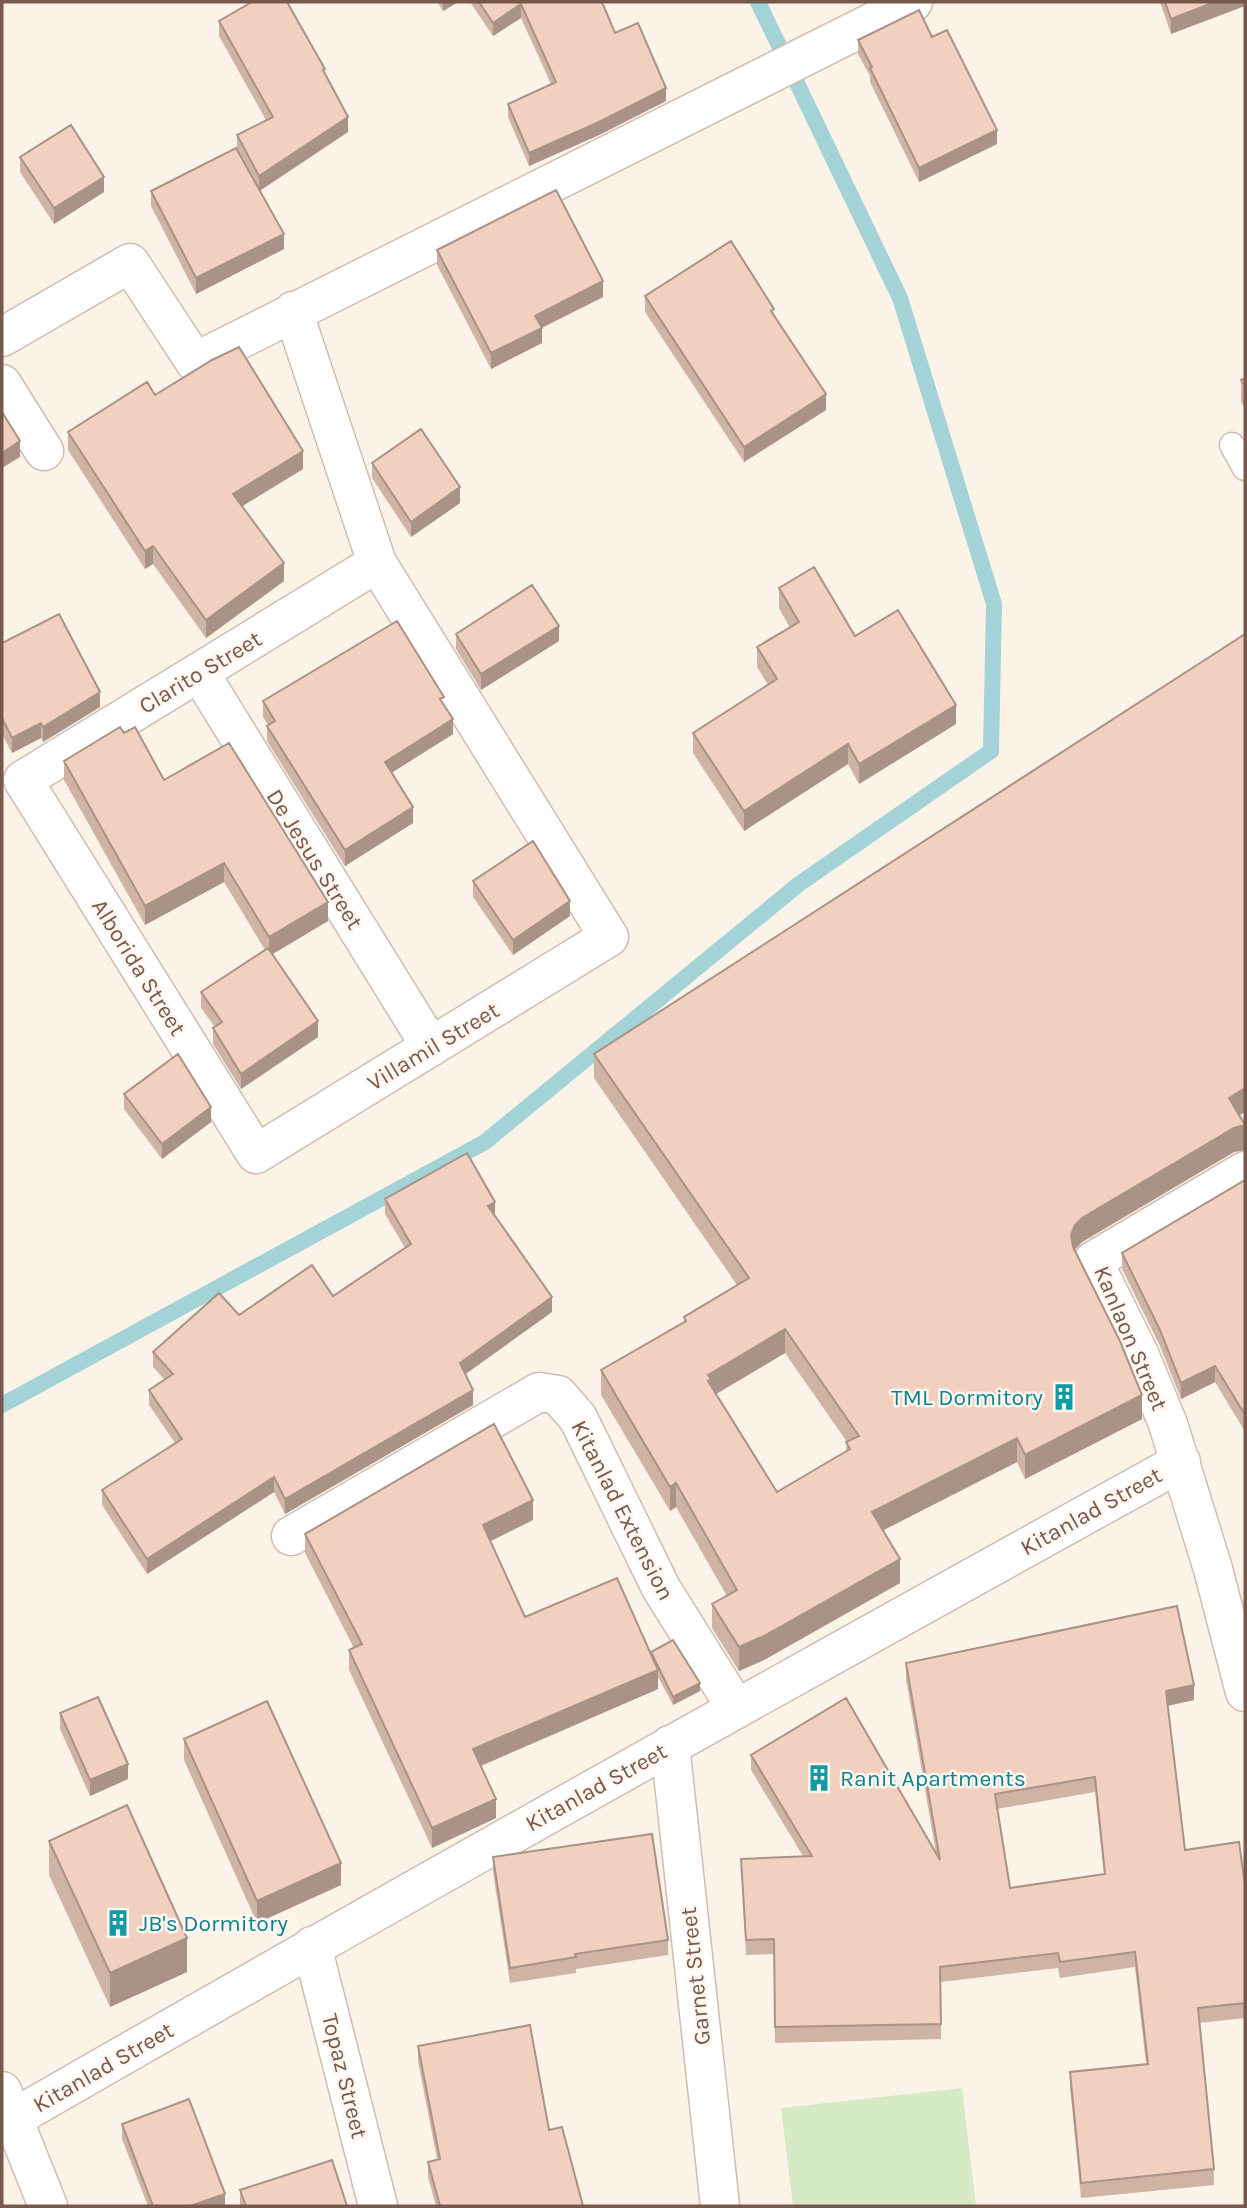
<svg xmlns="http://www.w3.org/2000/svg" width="1247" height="2208" viewBox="0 0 1247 2208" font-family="Karla,sans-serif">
<rect width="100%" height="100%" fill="#fcf3e8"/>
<path fill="#d7eac6" d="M 962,2088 L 976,2206 L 793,2206 L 781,2108 Z"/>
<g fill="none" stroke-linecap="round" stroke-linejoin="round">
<path stroke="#a3d3d7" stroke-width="16" d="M 2,1405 L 485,1142 L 799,884 L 991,751 L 994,604 L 900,298 L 758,2"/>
<defs>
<path id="service" d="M 1232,445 L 1245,468"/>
<path id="minor" d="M 293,311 L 377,563 L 609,937 L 256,1154 L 23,780 L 377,563
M 2,337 L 130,263 L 195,362 L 913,2
M 2,384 L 44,451
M 199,672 L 431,1047
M 1245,1171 L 1093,1261 L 1140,1356 L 1168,1424 L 1213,1569 L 1245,1692
M 291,1536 L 539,1392 L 558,1395 L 578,1418 L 661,1588 L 736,1708
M 670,1745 L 720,2206
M 312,1946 L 378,2206
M 2,2091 L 48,2206
M 14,2118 C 401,1895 790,1678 1181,1462"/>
</defs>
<use href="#service" stroke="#d0bcb0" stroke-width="27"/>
<use href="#minor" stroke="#d0bcb0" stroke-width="41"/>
<use href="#service" stroke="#fff" stroke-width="24"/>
<use href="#minor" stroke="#fff" stroke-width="38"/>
</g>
<path fill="#cfb3a5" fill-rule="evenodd" d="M 437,2 L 458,2 L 443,11 Z
M 470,2 L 602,2 L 615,33 L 666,101 L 599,135 L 529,166 L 508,117 L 508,104 L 551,84 L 521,18 L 493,36 Z
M 1160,2 L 1245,2 L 1171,34 Z
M 219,21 L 325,73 L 348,132 L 260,191 L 284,249 L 196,294 L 151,206 L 151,191 L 237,149 L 237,135 L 266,120 L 219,36 Z
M 932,37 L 997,144 L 919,182 L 870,82 L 870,76 L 858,54 L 858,40 Z
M 20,157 L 104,192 L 54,224 L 20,172 Z
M 437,250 L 603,297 L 542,328 L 542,343 L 491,369 L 437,265 Z
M 645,296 L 826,410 L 744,462 L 645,312 Z
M 1245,378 L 1245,408 L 1241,402 L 1241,380 Z
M 155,395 L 303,469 L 242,506 L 284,581 L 206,638 L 153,564 L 145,569 L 68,450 L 68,432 Z
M 372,463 L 460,503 L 411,537 L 372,478 Z
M 779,588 L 855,636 L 956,724 L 859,784 L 848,764 L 744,831 L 693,753 L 693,733 L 768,685 L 757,667 L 757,647 L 790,628 L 779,608 Z
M 456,634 L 559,641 L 481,690 L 456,649 Z
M 2,643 L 100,707 L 43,742 L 41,738 L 12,753 L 2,734 Z
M 263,701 L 444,705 L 453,734 L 391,773 L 413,823 L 345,866 L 267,741 L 267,726 L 268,725 L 263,717 Z
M 124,733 L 164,780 L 328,921 L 273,954 L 318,1037 L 241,1089 L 213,1044 L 213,1028 L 215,1027 L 201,1008 L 201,992 L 265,950 L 224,882 L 145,925 L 64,780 L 64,761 Z
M 473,881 L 570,916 L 513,955 L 473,897 Z
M 594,1054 L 1240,1115 L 1245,1124 L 1245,1150 L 1234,1152 L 1082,1242 L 1075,1249 L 1142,1419 L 1025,1479 L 1017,1462 L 883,1530 L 900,1583 L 764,1660 L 739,1671 L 712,1628 L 712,1604 L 727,1596 L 676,1507 L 670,1511 L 601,1395 L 601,1370 L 684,1323 L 684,1317 L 737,1285 L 594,1078 ZM 785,1353 L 847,1442 L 846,1452 L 777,1492 L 716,1394 Z
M 124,1094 L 211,1122 L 162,1159 L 124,1109 Z
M 1245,1180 L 1245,1429 L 1244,1430 L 1215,1382 L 1181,1399 L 1160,1346 L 1122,1269 L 1122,1253 Z
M 385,1199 L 495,1217 L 552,1312 L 465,1374 L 473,1405 L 285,1514 L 274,1492 L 147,1574 L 102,1505 L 102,1490 L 175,1443 L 149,1405 L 149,1390 L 165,1380 L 153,1367 L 153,1352 L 239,1315 L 333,1296 L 405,1248 L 385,1214 Z
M 533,1520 L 490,1541 L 525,1617 L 651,1652 L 700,1691 L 673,1705 L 658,1677 L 658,1689 L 481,1766 L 496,1818 L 432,1848 L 349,1670 L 349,1650 L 354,1648 L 305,1553 L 305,1534 Z
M 906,1663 L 1194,1700 L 1168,1706 L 1185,1850 L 1245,1885 L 1245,2018 L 1199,2023 L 1214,2169 L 1214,2185 L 1081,2198 L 1070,2087 L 1070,2072 L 1146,2064 L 1135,1967 L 1060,1978 L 1058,1968 L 941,1982 L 941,2039 L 775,2043 L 774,1954 L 746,1955 L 741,1859 L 803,1856 L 751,1770 L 751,1755 L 936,1853 L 906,1679 ZM 1095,1792 L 1104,1874 L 1010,1888 L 997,1809 Z
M 60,1713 L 128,1779 L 90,1796 L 60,1729 Z
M 184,1739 L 341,1885 L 257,1923 L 184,1760 Z
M 49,1841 L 187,1972 L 110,2007 L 49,1875 Z
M 493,1857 L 668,1940 L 668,1955 L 576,1969 L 576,1973 L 510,1983 L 493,1872 Z
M 418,2046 L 549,2130 L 583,2206 L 436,2206 L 428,2177 L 428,2162 L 437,2159 L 418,2061 Z
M 122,2124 L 225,2206 L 148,2206 L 122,2139 Z
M 240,2190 L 347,2206 L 240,2206 Z"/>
<path fill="#a99286" d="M 443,2 L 458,2 L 443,11 Z
M 1215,2 L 1245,2 L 1245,6 L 1171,34 L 1171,19 Z
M 521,4 L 521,18 L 493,36 L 493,23 Z
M 666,88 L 666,101 L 599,135 L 529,166 L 529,153 Z
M 348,117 L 348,132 L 259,191 L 259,176 Z
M 997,130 L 997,144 L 919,182 L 919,168 Z
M 104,177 L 104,192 L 54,224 L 54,208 Z
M 284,234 L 284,249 L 196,294 L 196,278 Z
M 603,281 L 603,297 L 535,331 L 535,316 Z
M 542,328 L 542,343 L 491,369 L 491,353 Z
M 826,394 L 826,410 L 744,462 L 744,447 Z
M 20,441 L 20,457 L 2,468 L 2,453 Z
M 303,451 L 303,469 L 233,512 L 233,494 Z
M 460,487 L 460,503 L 411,537 L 411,522 Z
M 153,546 L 153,564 L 145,569 L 145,551 Z
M 284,563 L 284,581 L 206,638 L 206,620 Z
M 559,626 L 559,641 L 481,690 L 481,674 Z
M 100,692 L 100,707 L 43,742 L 43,727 Z
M 956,705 L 956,724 L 859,784 L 859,764 Z
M 453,719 L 453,734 L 385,777 L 385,762 Z
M 41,723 L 41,738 L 12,753 L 12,738 Z
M 848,744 L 848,764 L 744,831 L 744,811 Z
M 413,807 L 413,823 L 345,866 L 345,850 Z
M 224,863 L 224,882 L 145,925 L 145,906 Z
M 570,901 L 570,916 L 513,955 L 513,940 Z
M 328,902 L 328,921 L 269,956 L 269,937 Z
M 318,1021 L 318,1037 L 241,1089 L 241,1074 Z
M 1245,1088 L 1245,1112 L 1229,1122 L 1229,1098 Z
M 211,1107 L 211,1122 L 162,1159 L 162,1144 Z
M 1245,1125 L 1245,1150 L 1234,1152 L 1082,1242 L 1075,1249 L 1071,1259 L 1071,1235 L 1075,1225 L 1082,1218 L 1234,1128 Z
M 495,1202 L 495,1217 L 488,1206 Z
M 552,1297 L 552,1312 L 460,1378 L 460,1363 Z
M 785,1329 L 785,1353 L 711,1397 L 711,1404 L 708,1375 Z
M 1215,1366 L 1215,1382 L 1181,1399 L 1181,1383 Z
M 473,1390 L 473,1405 L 285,1514 L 285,1499 Z
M 1142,1395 L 1142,1419 L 1025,1479 L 1025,1455 Z
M 1244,1413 L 1245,1413 L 1245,1429 L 1244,1430 Z
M 1017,1438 L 1017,1462 L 872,1536 L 872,1512 Z
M 274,1477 L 274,1492 L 147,1574 L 147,1559 Z
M 676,1483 L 676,1507 L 670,1511 L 670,1487 Z
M 533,1500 L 533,1520 L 483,1545 L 483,1525 Z
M 900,1559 L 900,1583 L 764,1660 L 739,1671 L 739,1647 Z
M 658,1670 L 658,1689 L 473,1769 L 473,1749 Z
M 700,1683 L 700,1691 L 673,1705 L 673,1697 Z
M 1194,1685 L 1194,1700 L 1166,1706 L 1166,1691 Z
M 128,1764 L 128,1779 L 90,1796 L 90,1780 Z
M 496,1799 L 496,1818 L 432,1848 L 432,1828 Z
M 341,1863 L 341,1885 L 257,1923 L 257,1901 Z
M 187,1938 L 187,1972 L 110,2007 L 110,1973 Z
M 225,2194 L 225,2206 L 190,2206 Z"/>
<path fill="#f1d0c0" stroke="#a99286" stroke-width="2" fill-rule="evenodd" d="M 252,2 L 287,2 L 325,69 L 323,70 L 348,117 L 259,176 L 237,135 L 273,117 L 219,21 Z
M 479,2 L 602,2 L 615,33 L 638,23 L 666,88 L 599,122 L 529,153 L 508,104 L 556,82 L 521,4 L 493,23 Z
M 1165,2 L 1215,2 L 1171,19 Z
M 919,10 L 932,37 L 947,30 L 997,130 L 919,168 L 870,68 L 872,67 L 858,40 Z
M 71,125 L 104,177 L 54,208 L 20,157 Z
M 236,148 L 284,234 L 196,278 L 151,191 Z
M 556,190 L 603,281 L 535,316 L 542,328 L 491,353 L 437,250 Z
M 731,241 L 774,309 L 771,311 L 826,394 L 744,447 L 645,296 Z
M 239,347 L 303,451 L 233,494 L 284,563 L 206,620 L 153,546 L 145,551 L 68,432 L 147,382 L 155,395 L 212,360 Z
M 1245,378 L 1245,386 L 1241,380 Z
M 2,412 L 20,441 L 2,453 Z
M 421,429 L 460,487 L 411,522 L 372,463 Z
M 814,567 L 855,636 L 898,610 L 956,705 L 859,764 L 848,744 L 744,811 L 693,733 L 777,679 L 757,647 L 799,622 L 779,588 Z
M 532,585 L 559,626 L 481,674 L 456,634 Z
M 59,614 L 100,692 L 43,727 L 41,723 L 12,738 L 2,718 L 2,643 Z
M 397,621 L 444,697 L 440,699 L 453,719 L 385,762 L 413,807 L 345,850 L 267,726 L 275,721 L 263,701 Z
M 1245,634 L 1245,1088 L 1229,1098 L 1245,1125 L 1234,1128 L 1082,1218 L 1075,1225 L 1071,1235 L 1073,1247 L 1120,1341 L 1142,1395 L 1025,1455 L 1017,1438 L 872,1512 L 900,1559 L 764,1636 L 739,1647 L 712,1604 L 737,1590 L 676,1483 L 670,1487 L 601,1370 L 686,1321 L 684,1317 L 749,1278 L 594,1054 ZM 785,1329 L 859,1436 L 846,1442 L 850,1449 L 777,1492 L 708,1381 L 711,1379 L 708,1375 Z
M 120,727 L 124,733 L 135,727 L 164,780 L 229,743 L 328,902 L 269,937 L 224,863 L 145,906 L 64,761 Z
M 533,841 L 570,901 L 513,940 L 473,881 Z
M 268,948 L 318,1021 L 241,1074 L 213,1028 L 222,1022 L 201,992 Z
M 178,1054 L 211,1107 L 162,1144 L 124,1094 Z
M 467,1153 L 495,1202 L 488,1206 L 552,1297 L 460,1363 L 473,1390 L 285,1499 L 274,1477 L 147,1559 L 102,1490 L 182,1439 L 149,1390 L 173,1374 L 153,1352 L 219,1293 L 239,1315 L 312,1265 L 333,1296 L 411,1244 L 385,1199 Z
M 1245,1180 L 1245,1413 L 1244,1413 L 1215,1366 L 1181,1383 L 1160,1330 L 1122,1253 Z
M 494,1424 L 533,1500 L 483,1525 L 525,1617 L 617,1578 L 658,1670 L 473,1749 L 496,1799 L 432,1828 L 349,1650 L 362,1644 L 305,1534 Z
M 1177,1606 L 1194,1685 L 1166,1691 L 1185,1850 L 1239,1842 L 1245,1885 L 1245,2003 L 1198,2008 L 1214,2169 L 1081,2183 L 1070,2072 L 1148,2064 L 1135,1952 L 1060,1962 L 1058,1953 L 940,1967 L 941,2024 L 775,2027 L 774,1939 L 746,1940 L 741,1859 L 812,1856 L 751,1755 L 846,1698 L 940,1860 L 906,1663 ZM 1095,1777 L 1105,1874 L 1010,1888 L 995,1794 Z
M 673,1640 L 700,1683 L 673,1697 L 651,1652 Z
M 98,1697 L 128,1764 L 90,1780 L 60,1713 Z
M 267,1701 L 341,1863 L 257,1901 L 184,1739 Z
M 127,1805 L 187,1938 L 110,1973 L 49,1841 Z
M 652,1834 L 668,1940 L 575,1954 L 576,1957 L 510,1968 L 493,1857 Z
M 530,2025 L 549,2130 L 562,2127 L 583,2206 L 440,2206 L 428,2162 L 440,2159 L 418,2046 Z
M 189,2099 L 225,2194 L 190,2206 L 153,2206 L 122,2124 Z
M 332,2160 L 347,2206 L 246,2206 L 240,2190 Z"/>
<defs>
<symbol id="building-bare" viewBox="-9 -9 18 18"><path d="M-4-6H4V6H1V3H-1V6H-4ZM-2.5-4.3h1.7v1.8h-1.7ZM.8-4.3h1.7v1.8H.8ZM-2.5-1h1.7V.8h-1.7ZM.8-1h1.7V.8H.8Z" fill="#0f9aa8" stroke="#fff7ef" stroke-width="2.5" paint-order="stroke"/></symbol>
</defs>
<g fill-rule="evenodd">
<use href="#building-bare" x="1045" y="1378" width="38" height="38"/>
<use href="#building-bare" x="800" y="1759" width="38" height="38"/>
<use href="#building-bare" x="99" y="1904" width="38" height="38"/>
</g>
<g text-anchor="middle" stroke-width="5" stroke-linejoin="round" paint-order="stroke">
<g font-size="23" fill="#76584c" stroke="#fff7ef">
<text transform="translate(200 672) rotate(-31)" y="8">Clarito Street</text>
<text transform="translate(315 859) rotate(58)" y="8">De Jesus Street</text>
<text transform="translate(139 967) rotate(58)" y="8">Alborida Street</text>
<text transform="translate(433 1046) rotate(-31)" y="8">Villamil Street</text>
<text transform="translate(1131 1338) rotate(67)" y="8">Kanlaon Street</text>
<text transform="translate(623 1510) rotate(63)" y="8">Kitanlad Extension</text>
<text transform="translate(1091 1511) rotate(-29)" y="8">Kitanlad Street</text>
<text transform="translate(596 1787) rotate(-29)" y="8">Kitanlad Street</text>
<text transform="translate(695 1976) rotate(-96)" y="8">Garnet Street</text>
<text transform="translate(103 2067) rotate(-30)" y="8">Kitanlad Street</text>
<text transform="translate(345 2076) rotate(76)" y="8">Topaz Street</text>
</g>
<g font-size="23" fill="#0d838f" stroke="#fff7ef" text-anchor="start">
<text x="1043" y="1405" text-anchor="end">TML Dormitory</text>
<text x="840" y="1786">Ranit Apartments</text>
<text x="139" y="1931">JB's Dormitory</text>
</g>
</g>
<rect width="1247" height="2208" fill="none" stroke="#76584c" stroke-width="7"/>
</svg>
